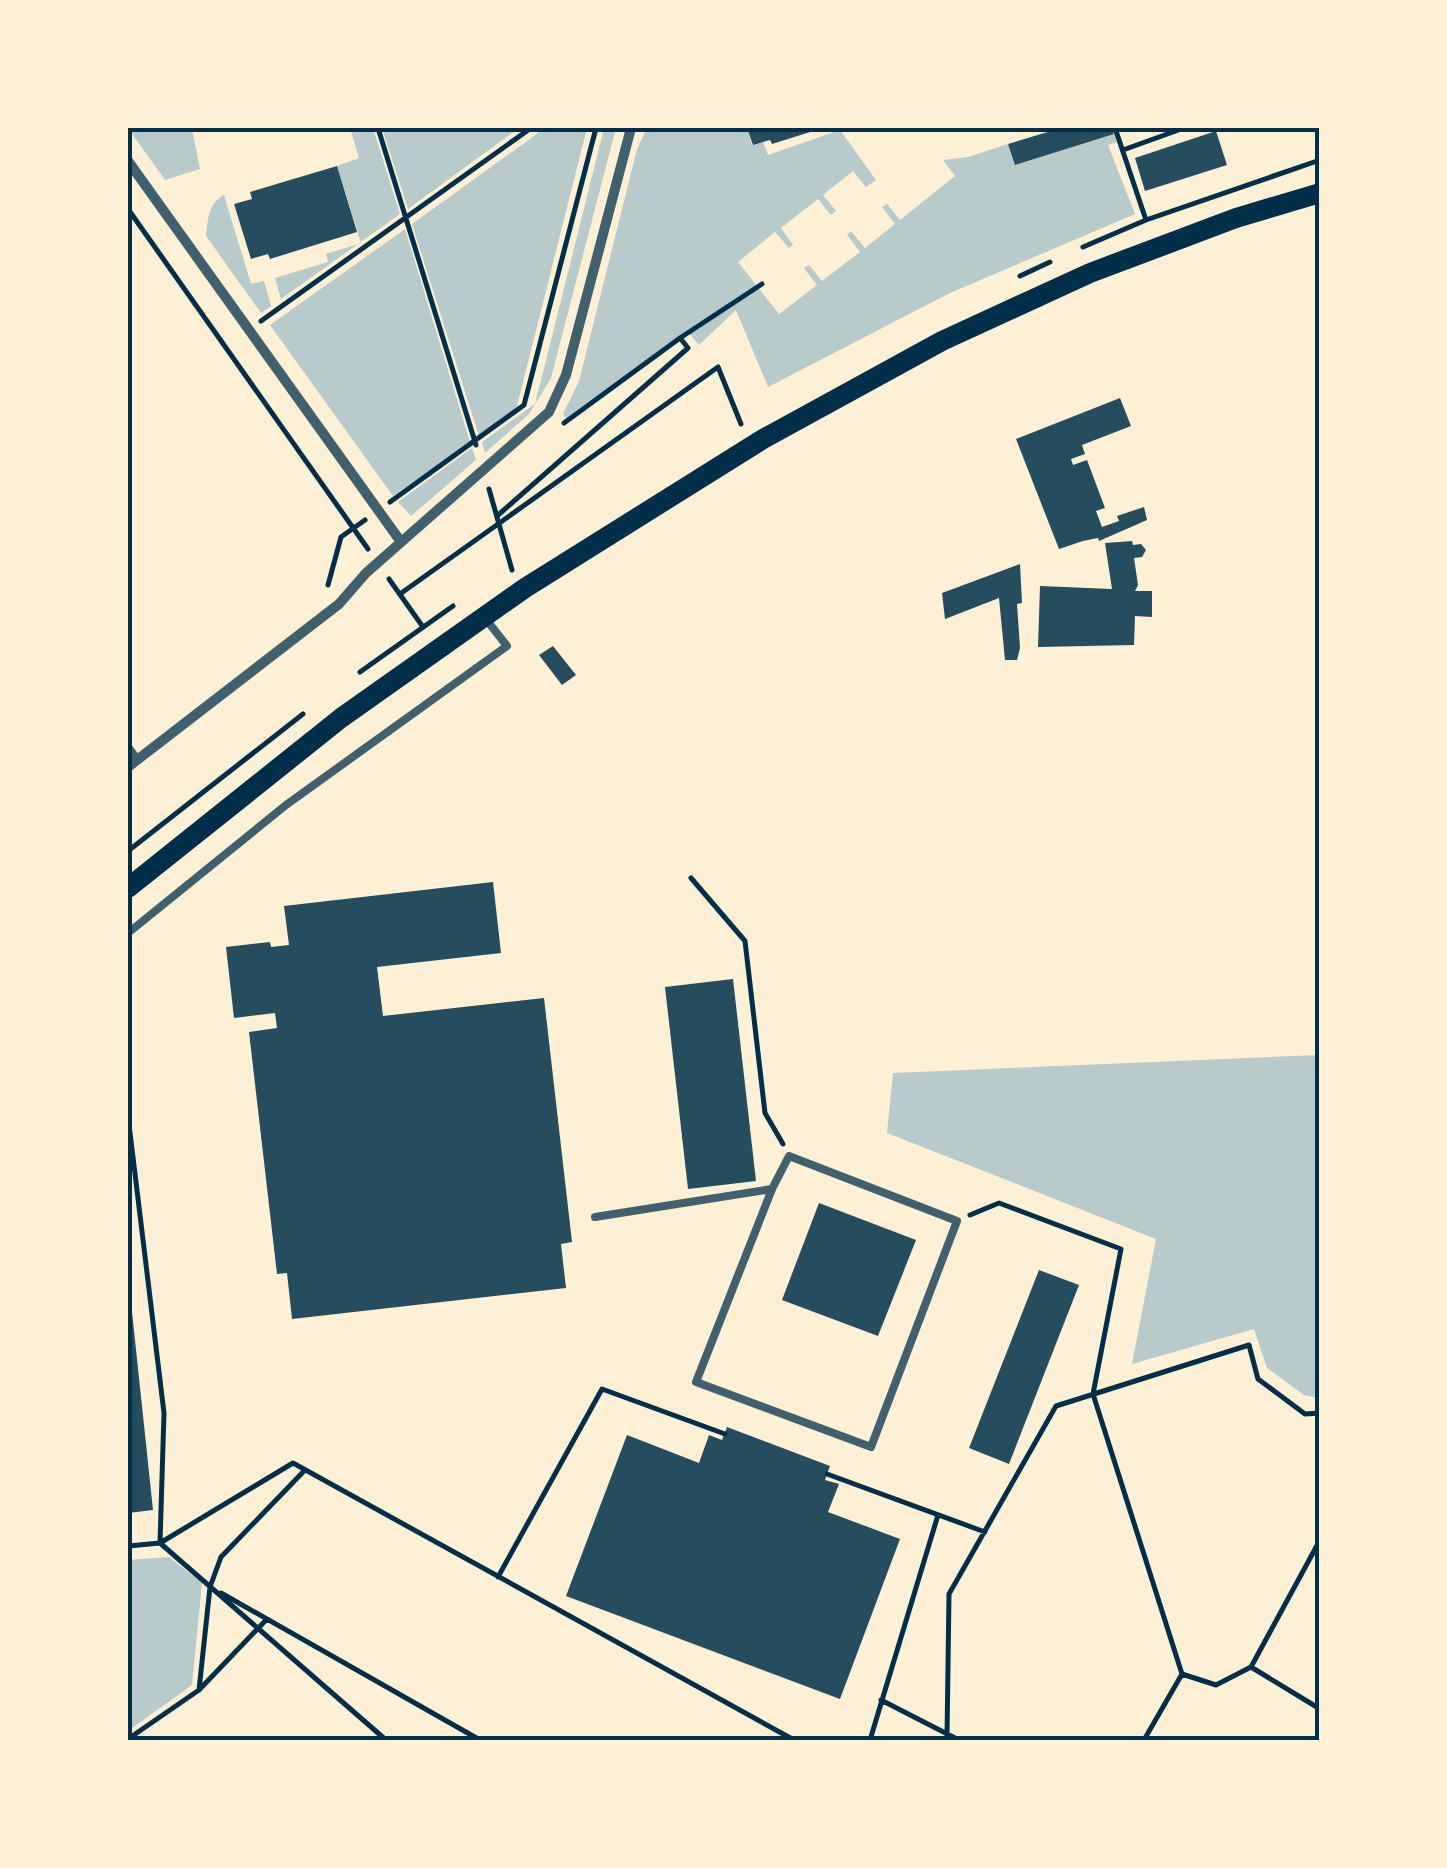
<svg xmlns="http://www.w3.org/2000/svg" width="1447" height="1868" viewBox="0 0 1447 1868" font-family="'Fira Sans Condensed',sans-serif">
<rect width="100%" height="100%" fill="#fdf0d5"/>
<path fill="#b9caca" d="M 128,128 L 192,128 L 200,169 L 165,180 Z
M 350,128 L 373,128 L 400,214 L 281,299 L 275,278 L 328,262 L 326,254 L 361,243 L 337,166 L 359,158 Z
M 382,128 L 519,128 L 408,209 Z
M 545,128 L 587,128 L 516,410 L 479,436 L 412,224 Z
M 604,128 L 616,128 L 551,378 L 529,414 L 485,453 L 482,442 L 535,404 Z
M 647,128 L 747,128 L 752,145 L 763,142 L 768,155 L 840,130 L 876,180 L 866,187 L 853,171 L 823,195 L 836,211 L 831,215 L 818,199 L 781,228 L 793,245 L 789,248 L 775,232 L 738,262 L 779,314 L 817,285 L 804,268 L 809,265 L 822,281 L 860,252 L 847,235 L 851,231 L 865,248 L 895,224 L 882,207 L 887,204 L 900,220 L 955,176 L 943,160 L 968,157 L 1008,144 L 1016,165 L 1114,134 L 1117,142 L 1108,145 L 1135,214 L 950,293 L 768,387 L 736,310 L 699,345 L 687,331 L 566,418 L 563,414 L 579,381 L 637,149 Z
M 224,195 L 251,284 L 264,281 L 271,306 L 261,313 L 206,236 C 208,220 208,203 224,195 Z
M 405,229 L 470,442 L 393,496 L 270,325 Z
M 472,448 L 476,460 L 411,516 L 398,502 Z
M 1319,1055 L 1319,1398 L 1304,1395 L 1267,1368 L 1254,1329 L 1132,1364 L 1156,1239 L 887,1133 L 893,1073 Z
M 169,1557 L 202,1583 L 192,1685 L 128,1731 L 128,1560 Z"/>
<path fill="#264d5e" d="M 747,128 L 823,128 L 772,144 L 770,140 L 753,145 Z
M 1061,128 L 1112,128 L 1114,134 L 1015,165 L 1008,144 Z
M 1216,131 L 1227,165 L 1145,191 L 1135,158 Z
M 337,166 L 357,232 L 270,259 L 268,254 L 251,259 L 234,204 L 252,199 L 250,192 Z
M 1120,398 L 1131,426 L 1082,445 L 1085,454 L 1071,459 L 1073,465 L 1087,460 L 1105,508 L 1096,511 L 1102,527 L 1119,521 L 1117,516 L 1144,507 L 1147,520 L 1099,541 L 1098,538 L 1083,541 L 1059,549 L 1016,439 Z
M 1132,541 L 1133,545 L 1141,544 L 1146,550 L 1142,557 L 1134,558 L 1138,585 L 1135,591 L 1152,591 L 1152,617 L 1135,616 L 1134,645 L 1038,647 L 1040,586 L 1112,589 L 1105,543 Z
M 1020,564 L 1022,603 L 1017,604 L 1020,648 L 1017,660 L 1005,660 L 999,598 L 945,619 L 942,593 Z
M 553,646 L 576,675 L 562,685 L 539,655 Z
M 493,882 L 501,953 L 377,967 L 383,1016 L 544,998 L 572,1242 L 561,1244 L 566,1288 L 292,1319 L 287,1273 L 277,1274 L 249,1032 L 277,1028 L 275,1013 L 234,1018 L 226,947 L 270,942 L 271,947 L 289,945 L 284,906 Z
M 733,979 L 756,1181 L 688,1189 L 665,987 Z
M 819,1203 L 916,1240 L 878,1336 L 782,1300 Z
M 1039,1270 L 1079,1285 L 1009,1464 L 969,1448 Z
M 128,1293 L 130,1293 L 153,1510 L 128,1513 Z
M 727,1427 L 830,1466 L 825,1480 L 839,1484 L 828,1512 L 900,1539 L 840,1699 L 566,1596 L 627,1435 L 699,1463 L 709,1435 L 722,1440 Z"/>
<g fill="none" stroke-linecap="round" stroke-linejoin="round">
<path stroke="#003049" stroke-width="5" d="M 378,128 L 476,445
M 1115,128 L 1146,220
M 1123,150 L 1184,128
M 128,209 L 368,549
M 1083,247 L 1146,220 L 1320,160
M 1020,276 L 1050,262
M 261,321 L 531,128
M 680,338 L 762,284
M 489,489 L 512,570
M 390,502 L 524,405 L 596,128
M 497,516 L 688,348 L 680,338 L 564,423
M 389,579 L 423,627
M 328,585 L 341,537 L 365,520
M 400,594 L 718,367 L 741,424
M 360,672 L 453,606
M 128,851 L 303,714
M 691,878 L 745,941 L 765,1113 L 783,1144
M 128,1116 L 164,1413 L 160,1543 L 386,1740
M 970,1215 L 999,1203 L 1121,1249 L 1093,1394 L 1182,1674 L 1216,1685 L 1251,1667 L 1320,1540
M 827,1474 L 985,1532
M 128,1546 L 160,1543 L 293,1463 L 794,1740
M 498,1577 L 602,1389 L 725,1434
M 221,1593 L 480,1740
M 1251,1667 L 1320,1709
M 199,1690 L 210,1587 L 221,1557 L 305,1470
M 881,1700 L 959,1740
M 128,1739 L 199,1690 L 267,1619
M 870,1740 L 938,1515
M 951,1740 L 947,1737 L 949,1594 L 1056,1406 L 1249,1345 L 1258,1379 L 1305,1414 L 1320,1413
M 1144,1740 L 1182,1674"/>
<path stroke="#3f606c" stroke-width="8" d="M 128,747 L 137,759
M 128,933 L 286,805 L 507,646 L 485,618
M 789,1156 L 957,1221 L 871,1447 L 696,1382 L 772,1189 Z
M 595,1217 L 772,1189"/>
<path stroke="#3f606c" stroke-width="10" d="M 128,161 L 401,542
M 128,767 L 339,604 L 366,573 L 549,412 L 566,375 L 631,128"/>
<path stroke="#003049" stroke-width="20" d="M 128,888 L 341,718 L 525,588 L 763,439 L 942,341 L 1090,273 L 1236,218 L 1320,193"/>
</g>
<rect width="1447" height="1868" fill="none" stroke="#fdf0d5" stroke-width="260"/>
<rect x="130" y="130" width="1187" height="1608" fill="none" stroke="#003049" stroke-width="4"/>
</svg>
